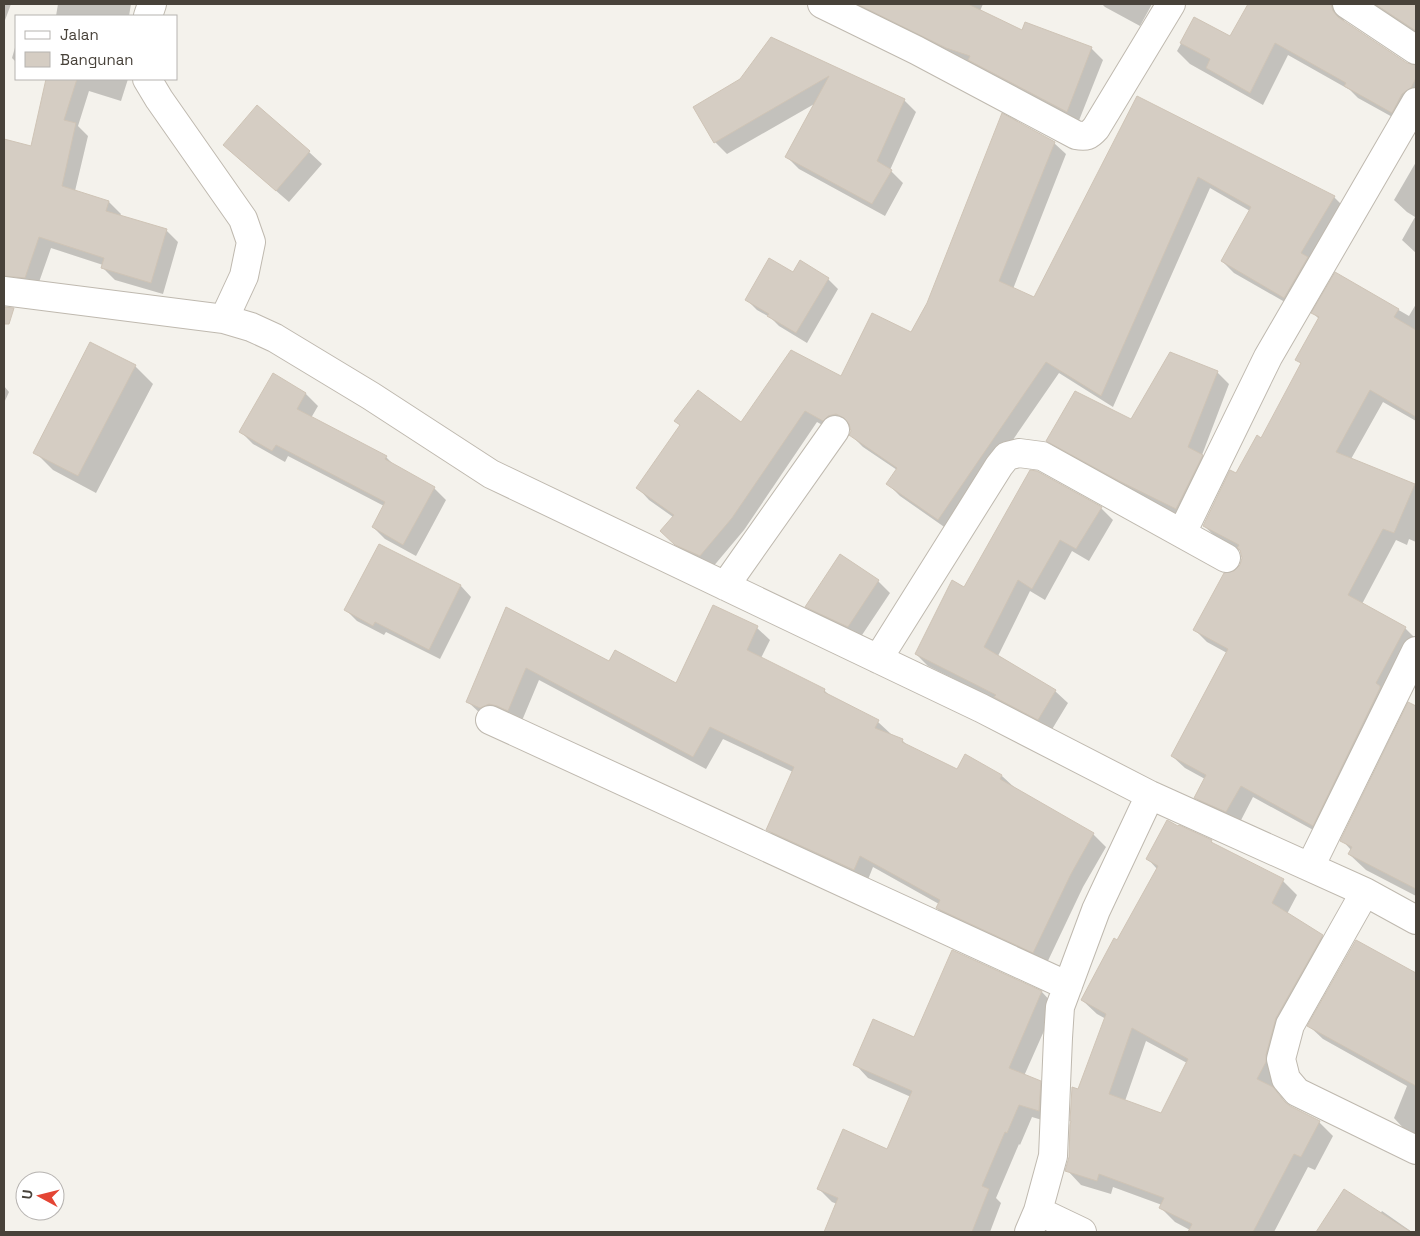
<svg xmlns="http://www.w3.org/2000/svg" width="1420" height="1236" viewBox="0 0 1420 1236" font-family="'Space Grotesk',sans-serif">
<rect width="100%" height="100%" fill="#f4f2ec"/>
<path fill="#0003" fill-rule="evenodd" d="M 4,4 L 11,4 L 4,23 Z
M 58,4 L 131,4 L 129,16 L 56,16 Z
M 847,4 L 983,4 L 980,11 L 1023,32 L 1026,23 L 1092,49 L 1103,60 L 1078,123 L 981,71 L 974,65 L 959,59 Z
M 1102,4 L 1152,4 L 1140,26 L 1105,7 Z
M 1250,4 L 1351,4 L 1343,17 L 1345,23 L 1407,64 L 1416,67 L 1416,106 L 1405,124 L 1358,98 L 1350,90 L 1288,55 L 1263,105 L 1190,64 L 1177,51 L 1195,18 L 1231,38 Z
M 1370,4 L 1416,4 L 1416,34 Z
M 771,38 L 904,100 L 916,112 L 890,170 L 903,183 L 885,216 L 799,169 L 787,157 L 816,103 L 727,154 L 715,142 L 741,80 Z
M 16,44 L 16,62 L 12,58 Z
M 47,79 L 128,79 L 121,101 L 89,91 L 78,126 L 88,136 L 75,191 L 109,202 L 121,214 L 120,216 L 166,230 L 178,242 L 163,294 L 115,280 L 103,268 L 103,265 L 51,248 L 38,285 L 4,273 L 4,141 L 32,147 Z
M 1137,97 L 1334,197 L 1346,209 L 1297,309 L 1234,273 L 1222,261 L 1250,211 L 1210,188 L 1113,407 L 1059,373 L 950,531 L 900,496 L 888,484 L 897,470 L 863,447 L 851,435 L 851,427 L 849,426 L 840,428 L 835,432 L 817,422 L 744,530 L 712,568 L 689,556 L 673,543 L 673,517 L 649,500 L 638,488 L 681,426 L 676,421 L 742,424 L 841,378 L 912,334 L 1054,143 L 1066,154 L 1013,289 L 1035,299 Z
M 257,107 L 309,152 L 322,164 L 289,202 L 237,157 Z
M 1416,162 L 1416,253 L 1402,240 L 1415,217 L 1407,212 L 1394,200 Z
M 794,273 L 828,279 L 838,289 L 807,343 L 779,326 L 771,318 L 757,310 L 747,300 Z
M 1336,274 L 1409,316 L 1416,304 L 1416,421 L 1383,402 L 1351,459 L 1416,486 L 1416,542 L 1409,539 L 1407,545 L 1396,540 L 1362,604 L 1405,628 L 1416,639 L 1326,837 L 1253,797 L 1239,824 L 1208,810 L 1195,797 L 1205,779 L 1185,768 L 1172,756 L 1227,653 L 1207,642 L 1195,630 L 1235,572 L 1241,566 L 1243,558 L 1241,551 L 1217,538 L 1204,526 L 1237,474 L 1262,440 L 1302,364 L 1297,359 L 1319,319 L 1313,313 Z
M 135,366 L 153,384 L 96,493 L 53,470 L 35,452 Z
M 1217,372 L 1229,384 L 1202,455 L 1214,468 L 1189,521 L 1135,494 L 1060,453 L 1048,441 L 1132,421 Z
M 273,375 L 306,394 L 318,406 L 311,418 L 386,457 L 396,467 L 434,488 L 446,500 L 416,556 L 385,539 L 373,527 L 384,506 L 288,456 L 285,462 L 253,444 L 241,432 Z
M 4,386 L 9,392 L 4,403 Z
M 1101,508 L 1113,520 L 1089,561 L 1072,551 L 1045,600 L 1030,591 L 998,656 L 1055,691 L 1068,703 L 1051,731 L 1008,709 L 1002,703 L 928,666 L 916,654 L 964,588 Z
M 380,546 L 461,586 L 471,597 L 440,659 L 386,632 L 384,635 L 357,621 L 346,610 Z
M 878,581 L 890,593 L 860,638 L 819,618 L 806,606 Z
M 507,608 L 609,662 L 677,685 L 757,628 L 770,640 L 761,658 L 824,690 L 831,697 L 878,722 L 891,734 L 902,740 L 909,747 L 957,770 L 1002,776 L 1015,788 L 1093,834 L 1106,847 L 1083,887 L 1046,965 L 950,921 L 937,908 L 939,904 L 873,867 L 867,882 L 780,842 L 767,829 L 793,772 L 723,739 L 706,769 L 539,680 L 521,723 L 481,714 L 468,702 Z
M 1409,704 L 1416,708 L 1416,896 L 1366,870 L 1349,854 L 1351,850 L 1342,840 Z
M 1211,841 L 1215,846 L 1283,881 L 1297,895 L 1287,914 L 1322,936 L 1336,950 L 1273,1089 L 1291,1108 L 1319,1122 L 1333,1136 L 1315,1170 L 1308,1167 L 1274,1232 L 1189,1232 L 1190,1230 L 1175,1222 L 1161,1208 L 1162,1205 L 1113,1187 L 1111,1194 L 1081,1185 L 1067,1170 L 1070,1157 L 1079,1091 L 1106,1019 L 1097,1014 L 1082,1000 L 1118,942 L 1157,869 L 1148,859 ZM 1146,1041 L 1187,1063 L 1161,1114 L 1125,1101 Z
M 1356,942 L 1416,975 L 1416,1136 L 1407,1132 L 1394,1118 L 1407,1086 L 1323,1039 L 1309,1026 Z
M 953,952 L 1042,992 L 1055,1006 L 1024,1076 L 1040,1082 L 1053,1096 L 1052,1123 L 1032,1117 L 1020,1145 L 1019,1144 L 996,1198 L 1001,1203 L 990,1232 L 826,1232 L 837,1204 L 832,1202 L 819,1189 L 888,1151 L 911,1097 L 868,1078 L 855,1064 L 915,1039 Z
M 1345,1191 L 1380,1214 L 1382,1211 L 1412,1232 L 1318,1232 Z"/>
<path fill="#d5cdc3" stroke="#cfc4b6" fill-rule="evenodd" d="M 857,4 L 968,4 L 1022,30 L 1025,22 L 1092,47 L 1067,112 L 968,60 L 970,56 L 946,48 Z
M 1248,4 L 1331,4 L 1333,11 L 1338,17 L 1407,63 L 1416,65 L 1416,78 L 1411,88 L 1402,94 L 1392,113 L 1344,86 L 1346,83 L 1275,43 L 1250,93 L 1206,68 L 1210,59 L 1180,43 L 1194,17 L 1230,36 Z
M 1375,4 L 1416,4 L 1416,31 Z
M 771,37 L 905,99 L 877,161 L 892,170 L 872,204 L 785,157 L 829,76 L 714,143 L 693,107 L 740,79 Z
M 46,79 L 77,79 L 64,120 L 76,123 L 62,186 L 109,201 L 106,211 L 167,229 L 151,283 L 101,268 L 104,258 L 39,237 L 25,278 L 4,276 L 4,139 L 31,146 Z
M 1137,96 L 1335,196 L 1301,253 L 1308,257 L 1284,298 L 1221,261 L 1251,207 L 1198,177 L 1101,396 L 1046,362 L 938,520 L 886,484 L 897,468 L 849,435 L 851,431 L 849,424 L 844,418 L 836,414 L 828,416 L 823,421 L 805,411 L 732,518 L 700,556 L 675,545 L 660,531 L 674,515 L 636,488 L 680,425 L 674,421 L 698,390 L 741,422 L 791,350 L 841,376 L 872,313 L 911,332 L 927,303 L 1002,113 L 1055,142 L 999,281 L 1034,297 Z
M 257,105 L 310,151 L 276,191 L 223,145 Z
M 769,258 L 793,272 L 800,260 L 829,278 L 796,333 L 767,316 L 769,314 L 745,300 Z
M 1335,272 L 1399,309 L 1394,317 L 1416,330 L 1416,417 L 1370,390 L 1336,452 L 1415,484 L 1394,533 L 1383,529 L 1348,595 L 1406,627 L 1376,683 L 1380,686 L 1380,688 L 1313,826 L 1241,786 L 1226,812 L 1194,798 L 1206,775 L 1171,756 L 1228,649 L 1193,630 L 1224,573 L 1234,571 L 1240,565 L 1242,558 L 1240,550 L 1237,548 L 1239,545 L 1203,526 L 1230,470 L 1236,473 L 1257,435 L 1261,438 L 1301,363 L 1295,360 L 1319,317 L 1311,313 Z
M 4,307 L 14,308 L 9,324 L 4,324 Z
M 90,342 L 136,365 L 78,476 L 33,453 Z
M 1170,352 L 1218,371 L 1188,447 L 1203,455 L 1176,509 L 1121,482 L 1046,441 L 1075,391 L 1131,419 Z
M 273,373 L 306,393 L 297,409 L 387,456 L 385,459 L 435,487 L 403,545 L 372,527 L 385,502 L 276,445 L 272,451 L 239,432 Z
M 1030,470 L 1037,471 L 1102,507 L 1076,549 L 1060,540 L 1032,589 L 1018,580 L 984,647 L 1056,690 L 1038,720 L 994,697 L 996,695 L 915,654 L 952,580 L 964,587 Z
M 379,544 L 461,585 L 429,650 L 375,622 L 373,626 L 344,610 Z
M 840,554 L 879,580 L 848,627 L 805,607 Z
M 713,605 L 758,626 L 747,650 L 825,689 L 824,692 L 879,720 L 875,728 L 903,739 L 902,742 L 957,769 L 965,754 L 1002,775 L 1000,779 L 1094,833 L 1071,874 L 1033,953 L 936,908 L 940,900 L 860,856 L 854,870 L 766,830 L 794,767 L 710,727 L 693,757 L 526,668 L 508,711 L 497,706 L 489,704 L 480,708 L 466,702 L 506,607 L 609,661 L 615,650 L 676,683 Z
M 1408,702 L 1416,706 L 1416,889 L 1348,854 L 1352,847 L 1340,841 Z
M 1167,820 L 1178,826 L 1179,825 L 1212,840 L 1211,842 L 1284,879 L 1272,903 L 1323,935 L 1276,1018 L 1266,1055 L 1266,1062 L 1257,1079 L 1273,1087 L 1285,1102 L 1290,1106 L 1320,1121 L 1301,1157 L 1294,1154 L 1253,1232 L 1188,1232 L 1192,1224 L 1159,1208 L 1164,1198 L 1099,1174 L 1097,1181 L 1065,1171 L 1069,1157 L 1070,1125 L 1071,1121 L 1070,1121 L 1072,1087 L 1078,1089 L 1106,1014 L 1081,1000 L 1114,938 L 1117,940 L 1158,866 L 1146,859 ZM 1132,1028 L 1188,1059 L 1161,1113 L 1109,1094 Z
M 1356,940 L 1416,973 L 1416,1086 L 1307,1026 Z
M 952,950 L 1042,991 L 1009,1068 L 1041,1081 L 1039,1111 L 1019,1105 L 1007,1133 L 1005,1132 L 982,1186 L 989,1189 L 972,1232 L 824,1232 L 838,1198 L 817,1189 L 843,1129 L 887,1149 L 912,1091 L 853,1065 L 873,1019 L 914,1037 Z
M 1344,1189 L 1411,1232 L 1316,1232 Z"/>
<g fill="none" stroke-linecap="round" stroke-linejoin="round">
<defs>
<path id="street" d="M 822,4 L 916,50 L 1076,135 C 1086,137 1089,136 1096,128 L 1171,4
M 1347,4 L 1416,50
M 148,16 L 152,4
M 147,79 L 159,99 L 243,219 L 251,242 L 244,276 L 224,319
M 4,291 L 224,319 L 251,327 L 275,338 L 371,396 L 491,474 L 981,708 L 1150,795 L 1365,892 L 1416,920
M 1182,533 L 1268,357 L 1416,102
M 725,586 L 835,430
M 878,659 L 999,466 L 1007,456 L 1019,453 L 1042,456 L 1226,558
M 490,720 L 1068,986
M 1310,867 L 1416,651
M 1365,892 L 1290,1025 L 1281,1059 L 1286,1079 L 1297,1092 L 1416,1150
M 1038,1211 L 1082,1232
M 1029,1232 L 1038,1211 L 1053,1156 L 1058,1038 L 1060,1007 L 1096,910 L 1150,795"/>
</defs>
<use href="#street" stroke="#bfb9af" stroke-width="30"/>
<use href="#street" stroke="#fff" stroke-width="28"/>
</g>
<rect width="1420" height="1236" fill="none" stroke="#48423a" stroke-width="10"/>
<rect x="15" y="15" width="162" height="65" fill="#ffffff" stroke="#b6b3b0"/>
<rect x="25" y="31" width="25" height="8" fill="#ffffff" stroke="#b6b3b0"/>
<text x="60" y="40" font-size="15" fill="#48423a">Jalan</text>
<rect x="25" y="52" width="25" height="15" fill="#d5cdc3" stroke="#b6b3b0"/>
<text x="60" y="65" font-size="15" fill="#48423a">Bangunan</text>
<g transform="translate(40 1196) rotate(277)"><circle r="24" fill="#ffffff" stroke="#b6b3b0"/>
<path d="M0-4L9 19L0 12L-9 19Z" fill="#e44534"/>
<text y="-8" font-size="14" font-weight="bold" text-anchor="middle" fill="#48423a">U</text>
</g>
</svg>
